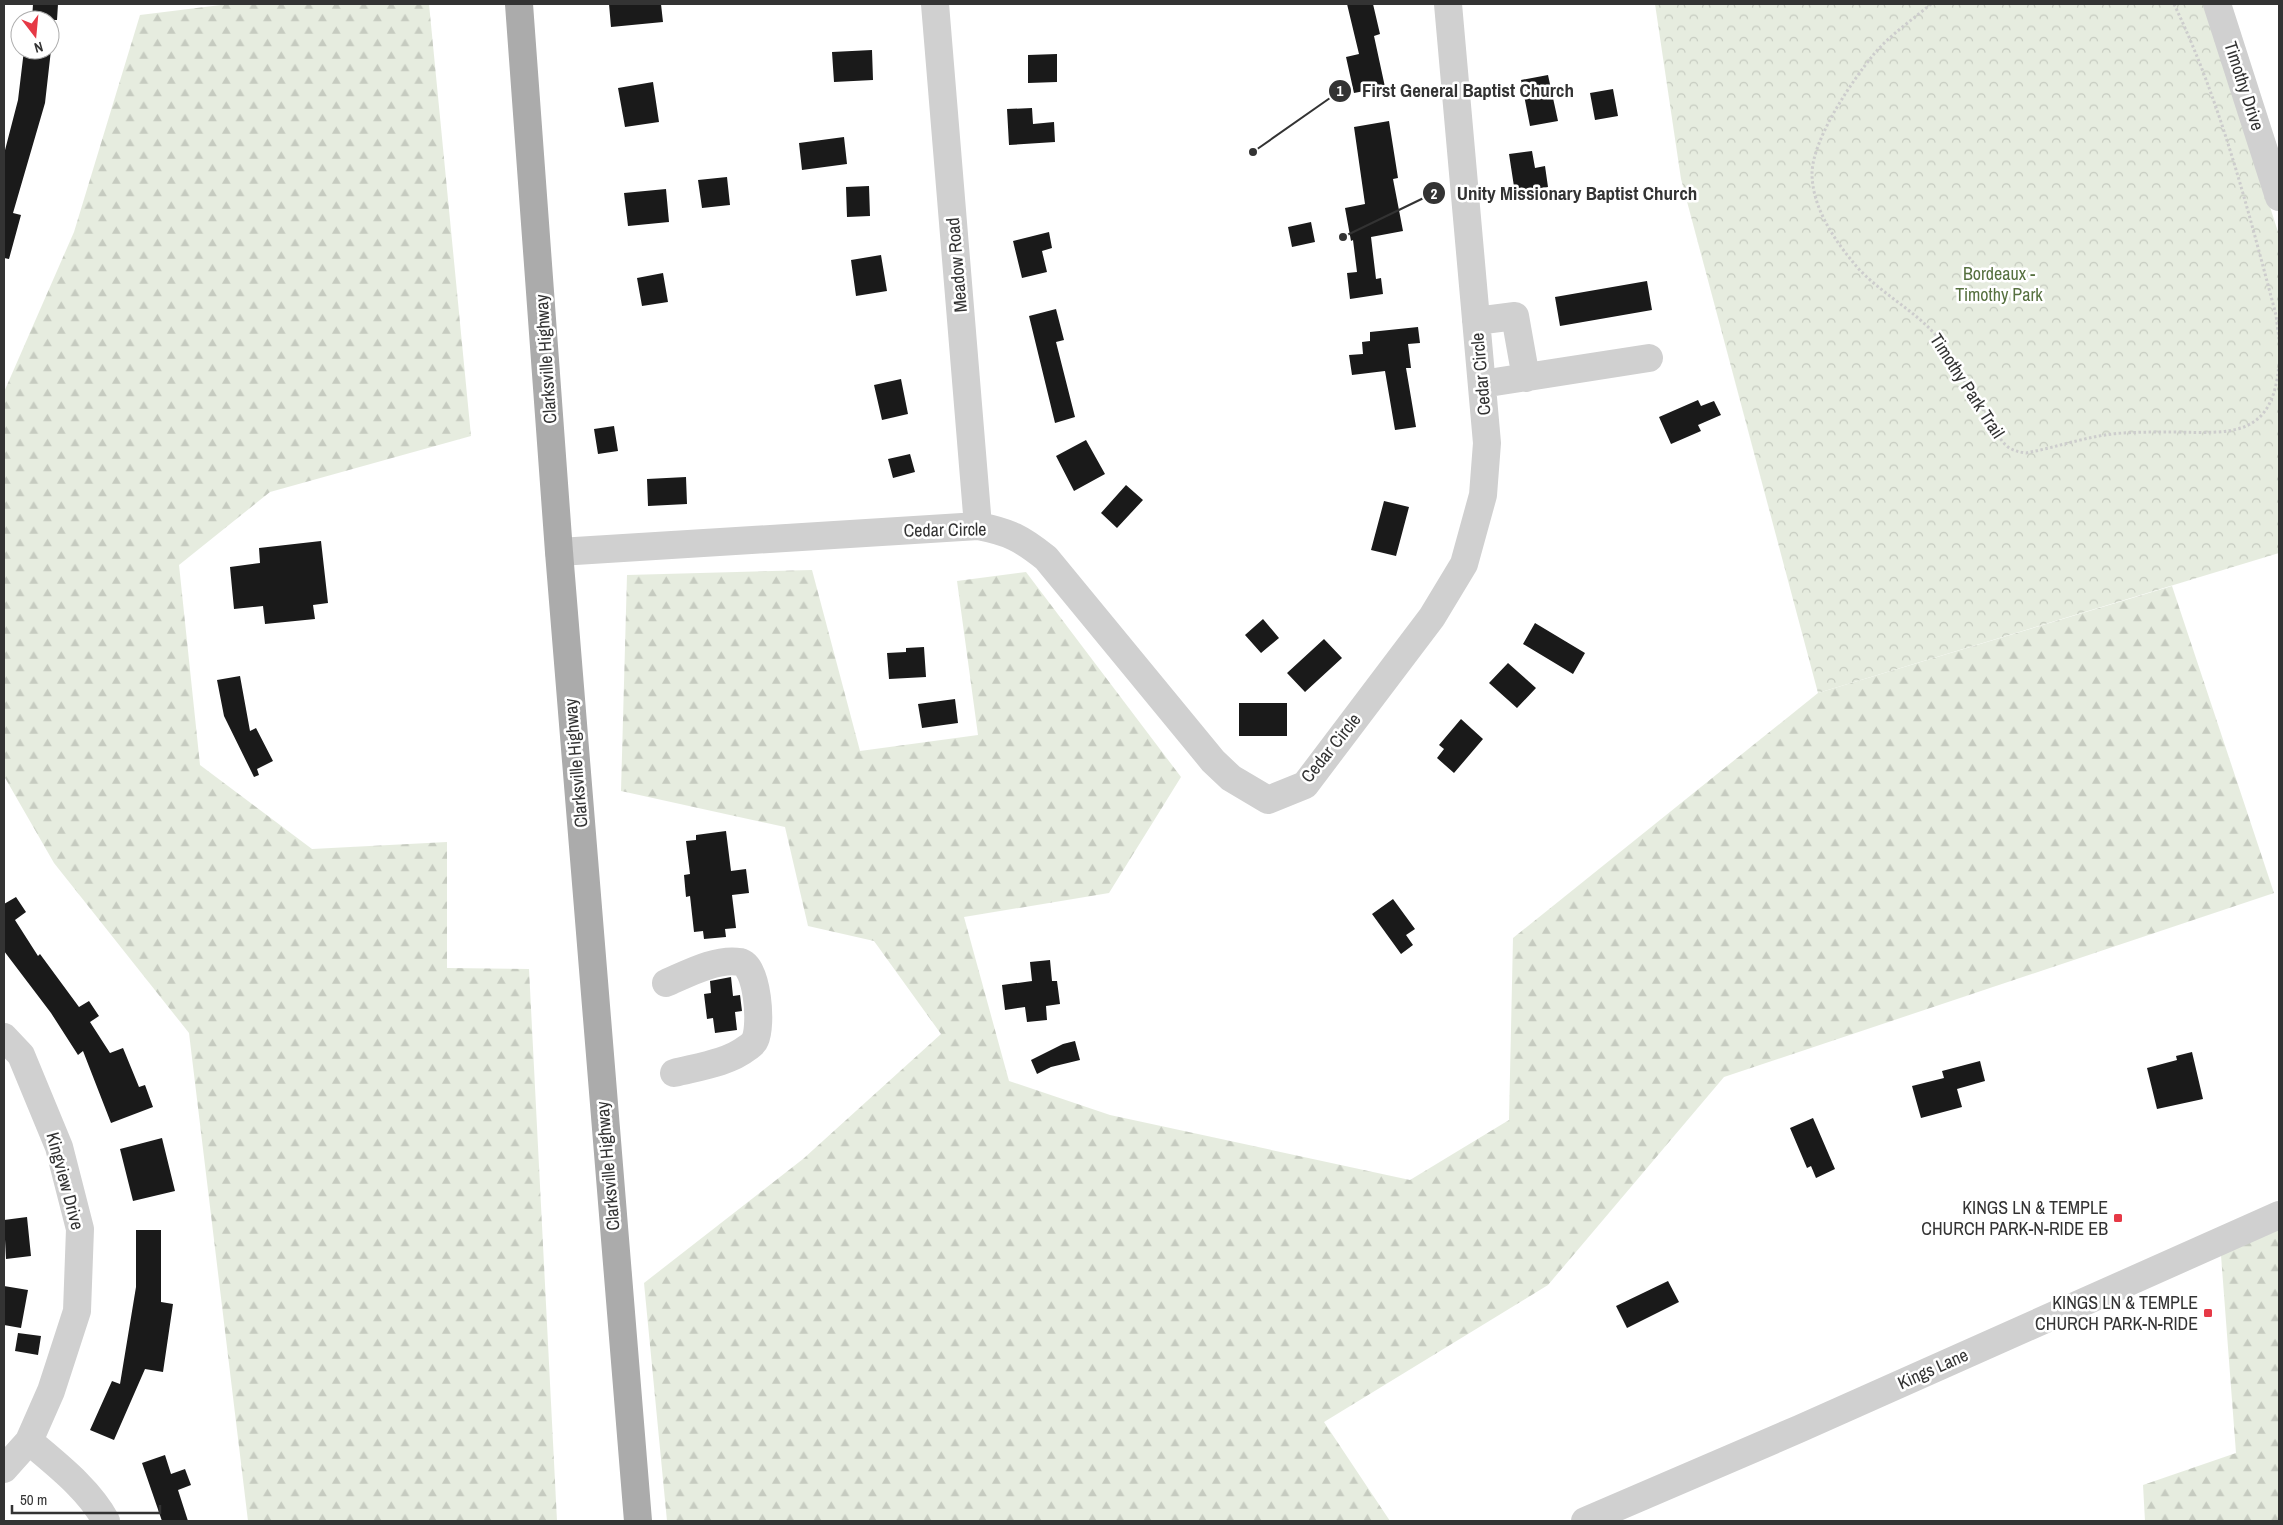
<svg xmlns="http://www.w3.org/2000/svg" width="2283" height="1525" viewBox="0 0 2283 1525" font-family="'Archivo Narrow',sans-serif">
<defs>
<pattern id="forest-firs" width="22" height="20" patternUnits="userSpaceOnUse" patternTransform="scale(1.25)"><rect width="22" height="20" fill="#e6ecdf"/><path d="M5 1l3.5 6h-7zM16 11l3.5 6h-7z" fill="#c6cbc0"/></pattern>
<pattern id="park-crowns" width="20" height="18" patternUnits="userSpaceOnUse" patternTransform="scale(1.25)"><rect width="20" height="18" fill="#e6ecdf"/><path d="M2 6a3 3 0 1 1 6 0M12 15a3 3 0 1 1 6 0" fill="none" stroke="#c6cbc0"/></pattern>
</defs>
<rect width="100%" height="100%" fill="#fff"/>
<path fill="url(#forest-firs)" d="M 229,4 L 429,4 L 471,436 L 270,492 L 179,565 L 200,765 L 312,849 L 447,842 L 447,968 L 529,969 L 557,1521 L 248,1521 L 189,1033 L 54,863 L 4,776 L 4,392 L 74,232 L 140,15 Z
M 812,570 L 860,751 L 978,735 L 957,581 L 1026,572 L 1181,777 L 1109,893 L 964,917 L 1009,1081 L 1110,1115 L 1410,1180 L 1509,1120 L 1513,938 L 1818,693 L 2172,586 L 2274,893 L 1724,1077 L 1548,1285 L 1324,1422 L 1390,1521 L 667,1521 L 644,1283 L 803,1159 L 941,1034 L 874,941 L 808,926 L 785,827 L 621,791 L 627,575 Z
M 2279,1215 L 2279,1521 L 2145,1521 L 2143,1485 L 2236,1453 L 2220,1242 Z"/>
<path fill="url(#park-crowns)" d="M 1655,4 L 2205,4 L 2279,235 L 2279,553 L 1818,693 L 1681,179 Z"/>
<path fill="#1a1a1a" d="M 33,4 L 58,4 L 57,20 L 32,20 Z
M 609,4 L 661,4 L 663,22 L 611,27 Z
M 1347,4 L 1373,4 L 1380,34 L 1374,36 L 1385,87 L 1354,93 L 1346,57 L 1359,54 Z
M 24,50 L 51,50 L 45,103 L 13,213 L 21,215 L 9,259 L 4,258 L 4,154 L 18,100 Z
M 872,50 L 873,80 L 834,82 L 832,52 Z
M 1057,54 L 1057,82 L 1028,83 L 1028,55 Z
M 1548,75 L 1558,121 L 1530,126 L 1521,80 Z
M 653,82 L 659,122 L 625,127 L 618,88 Z
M 1613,89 L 1618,116 L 1595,120 L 1590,93 Z
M 1032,108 L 1033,124 L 1054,122 L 1055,142 L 1009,145 L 1007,109 Z
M 1389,121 L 1398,178 L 1393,179 L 1403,231 L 1371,237 L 1376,279 L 1381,278 L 1383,294 L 1350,299 L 1347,273 L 1357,272 L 1353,240 L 1351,241 L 1345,208 L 1365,204 L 1354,127 Z
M 844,137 L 847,164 L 802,170 L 799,143 Z
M 1532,151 L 1535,168 L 1545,166 L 1548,187 L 1515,193 L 1509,154 Z
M 727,177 L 730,205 L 702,208 L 698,180 Z
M 869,186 L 870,216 L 847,217 L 846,187 Z
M 666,189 L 669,222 L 628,226 L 624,193 Z
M 1311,222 L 1315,242 L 1292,247 L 1288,227 Z
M 1049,232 L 1052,248 L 1042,251 L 1047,272 L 1022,278 L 1013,241 Z
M 881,255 L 887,291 L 856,296 L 851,260 Z
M 663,273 L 668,302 L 642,306 L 637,278 Z
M 1647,281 L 1652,310 L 1560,326 L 1555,297 Z
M 1056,309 L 1064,340 L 1056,342 L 1075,417 L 1055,423 L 1029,316 Z
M 1418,327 L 1420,343 L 1408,344 L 1411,368 L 1406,368 L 1416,427 L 1395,430 L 1385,371 L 1352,375 L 1349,355 L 1363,354 L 1362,342 L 1370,341 L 1370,332 Z
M 901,379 L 908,414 L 882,420 L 874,385 Z
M 1698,400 L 1701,406 L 1714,401 L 1721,415 L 1698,425 L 1701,431 L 1671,444 L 1659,417 Z
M 614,426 L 618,451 L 598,454 L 594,429 Z
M 1086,440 L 1105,474 L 1074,491 L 1056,456 Z
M 910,454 L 915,472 L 893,478 L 888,459 Z
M 686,477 L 687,504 L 648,506 L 647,479 Z
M 1126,485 L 1143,500 L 1117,528 L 1101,513 Z
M 1384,501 L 1409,507 L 1396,556 L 1371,550 Z
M 321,541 L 328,603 L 313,605 L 315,619 L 265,624 L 263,606 L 234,609 L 230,567 L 260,563 L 259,548 Z
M 1263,619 L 1279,638 L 1261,653 L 1245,635 Z
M 1535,623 L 1585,653 L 1573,674 L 1523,644 Z
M 1324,639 L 1342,658 L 1305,692 L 1287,673 Z
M 924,647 L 926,677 L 889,679 L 887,653 L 906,652 L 906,648 Z
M 1508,663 L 1536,688 L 1517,708 L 1489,683 Z
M 240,676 L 250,731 L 256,728 L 273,761 L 257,769 L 259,775 L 254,777 L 224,716 L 217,680 Z
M 955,699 L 958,723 L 922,728 L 918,704 Z
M 1239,703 L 1287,703 L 1287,736 L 1239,736 Z
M 1461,719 L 1483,739 L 1454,773 L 1437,758 L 1444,749 L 1439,745 Z
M 726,831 L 731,871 L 746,869 L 749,893 L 732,895 L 736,928 L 725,929 L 726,937 L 704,939 L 703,931 L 694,932 L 690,896 L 686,897 L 684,875 L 690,874 L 686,841 L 696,840 L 696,835 Z
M 16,897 L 26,912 L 15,920 L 38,956 L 40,954 L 79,1007 L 89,1001 L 99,1016 L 90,1022 L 110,1053 L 123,1048 L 139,1087 L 145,1085 L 153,1107 L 111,1123 L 83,1051 L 78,1055 L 51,1013 L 4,951 L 4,904 Z
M 1393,899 L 1415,929 L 1406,935 L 1413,945 L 1401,954 L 1372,914 Z
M 1050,960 L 1052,981 L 1057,981 L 1060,1004 L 1046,1006 L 1047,1020 L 1027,1022 L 1025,1007 L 1005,1010 L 1002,985 L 1032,981 L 1030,962 Z
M 731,977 L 733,996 L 740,995 L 742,1011 L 735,1012 L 737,1030 L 715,1033 L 713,1018 L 707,1019 L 704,994 L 711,993 L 710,981 Z
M 1075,1041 L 1080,1060 L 1051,1067 L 1037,1074 L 1031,1060 L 1063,1044 Z
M 2192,1052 L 2203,1099 L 2157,1109 L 2147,1068 L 2177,1060 L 2176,1056 Z
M 1980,1061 L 1985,1081 L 1957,1089 L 1962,1107 L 1921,1118 L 1912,1086 L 1944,1078 L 1942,1071 Z
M 1813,1118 L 1835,1169 L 1816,1178 L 1811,1166 L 1807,1168 L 1790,1128 Z
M 162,1138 L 175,1191 L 133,1201 L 120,1149 Z
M 27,1217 L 31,1256 L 6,1259 L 4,1220 Z
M 136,1230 L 161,1230 L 161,1302 L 173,1304 L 163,1372 L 145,1369 L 114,1440 L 90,1430 L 112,1381 L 120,1384 L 136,1287 Z
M 1668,1281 L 1679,1302 L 1627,1328 L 1616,1306 Z
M 4,1286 L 28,1290 L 21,1328 L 4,1325 Z
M 18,1333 L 41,1336 L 38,1355 L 15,1351 Z
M 165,1455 L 171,1474 L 185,1469 L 191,1485 L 178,1490 L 188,1521 L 162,1521 L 142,1463 Z"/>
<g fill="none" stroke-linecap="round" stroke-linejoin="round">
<path stroke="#cdcdcd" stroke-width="3" stroke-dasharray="2.5 2.5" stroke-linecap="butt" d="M 1931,4 C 1912,20 1890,35 1874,54 C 1852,81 1813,138 1812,173 C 1812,208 1835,241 1857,267 C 1884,297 1923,314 1946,348 C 1955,361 1960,375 1968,388 C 1974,399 1983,408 1990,419 C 1995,428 1999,440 2008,447 C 2014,451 2019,452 2026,453 C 2058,447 2090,435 2123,433 C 2139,432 2156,432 2173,432 C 2232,433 2273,438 2279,364
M 2174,4 C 2221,102 2248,210 2276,315 L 2279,339"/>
<path stroke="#d0d0d0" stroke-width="28" d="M 935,4 L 978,526
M 2217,4 L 2279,197
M 1476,321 L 1515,316 L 1526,378
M 1482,384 L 1649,358
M 559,552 L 978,526 C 1009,532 1021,538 1046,558 L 1213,761 L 1231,778 L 1268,800 L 1305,785 L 1432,617 L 1464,564 L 1483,495 L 1487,443 L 1448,4
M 666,983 C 687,974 716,958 740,962 C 758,966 762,1026 755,1040 C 754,1043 749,1047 747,1048 C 728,1063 697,1067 674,1073
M 4,1037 L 21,1055 L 59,1147 L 80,1229 L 77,1311 L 51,1391 L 29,1441 L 4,1469
M 29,1441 C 56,1464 89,1489 106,1521
M 1585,1521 L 1799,1429 L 2279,1215"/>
<path stroke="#ababab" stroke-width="28" d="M 519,4 L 559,552 L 638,1521"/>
</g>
<g fill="#e63946" stroke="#fff" stroke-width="2">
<rect x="2113" y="1213" width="10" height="10" rx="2.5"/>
<rect x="2203" y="1308" width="10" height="10" rx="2.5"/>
</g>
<g text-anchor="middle" stroke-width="5" stroke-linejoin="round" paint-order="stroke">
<g font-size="18" fill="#333" stroke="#fff">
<text transform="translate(2244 86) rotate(72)" y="6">Timothy Drive</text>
<text transform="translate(957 265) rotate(-95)" y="6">Meadow Road</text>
<text transform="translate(546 359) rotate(-94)" y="6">Clarksville Highway</text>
<text transform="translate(1481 374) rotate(-95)" y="6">Cedar Circle</text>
<text transform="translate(1967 386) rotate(57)" y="6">Timothy Park Trail</text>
<text transform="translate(945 530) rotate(-1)" y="6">Cedar Circle</text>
<text transform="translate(1331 748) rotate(-51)" y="6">Cedar Circle</text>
<text transform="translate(576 763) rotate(-95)" y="6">Clarksville Highway</text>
<text transform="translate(608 1166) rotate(-95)" y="6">Clarksville Highway</text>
<text transform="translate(65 1181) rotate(75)" y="6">Kingview Drive</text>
<text transform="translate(1933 1369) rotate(-24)" y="6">Kings Lane</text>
</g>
<g font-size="18" fill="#56703f" stroke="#fff">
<text x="1999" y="280">Bordeaux -<tspan x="1999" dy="21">Timothy Park</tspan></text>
</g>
<g font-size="18" fill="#333" stroke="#fff" text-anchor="end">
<text x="2108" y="1214">KINGS LN &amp; TEMPLE<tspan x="2108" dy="21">CHURCH PARK-N-RIDE EB</tspan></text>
<text x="2198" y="1309">KINGS LN &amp; TEMPLE<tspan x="2198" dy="21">CHURCH PARK-N-RIDE</tspan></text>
</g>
</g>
<path fill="none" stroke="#333" stroke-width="2" d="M1253 152L1340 91M1343 237L1434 193"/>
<g fill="#333" stroke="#fff" stroke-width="2">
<circle cx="1253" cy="152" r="5"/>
<circle cx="1343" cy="237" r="5"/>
<circle cx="1340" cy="91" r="12"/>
<circle cx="1434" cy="193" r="12"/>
</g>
<g font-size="15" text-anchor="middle" font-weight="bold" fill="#fff">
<text x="1340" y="96">1</text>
<text x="1434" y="199">2</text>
</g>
<g font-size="19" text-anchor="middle" font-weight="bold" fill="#333" stroke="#fff" stroke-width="5" stroke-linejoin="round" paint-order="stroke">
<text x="1468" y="97">First General Baptist Church</text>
<text x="1577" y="200">Unity Missionary Baptist Church</text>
</g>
<rect width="2283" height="1525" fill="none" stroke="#333333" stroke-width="10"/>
<g transform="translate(35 35) rotate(164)"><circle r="24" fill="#ffffff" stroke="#adadad"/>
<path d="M0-4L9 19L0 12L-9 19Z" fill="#e63946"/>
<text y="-8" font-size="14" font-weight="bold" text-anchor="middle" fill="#333333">N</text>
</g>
<path d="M12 1505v8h148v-8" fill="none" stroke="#333333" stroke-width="2.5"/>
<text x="20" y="1505" font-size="15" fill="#333333" stroke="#ffffff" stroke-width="4" paint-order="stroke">50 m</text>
</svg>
